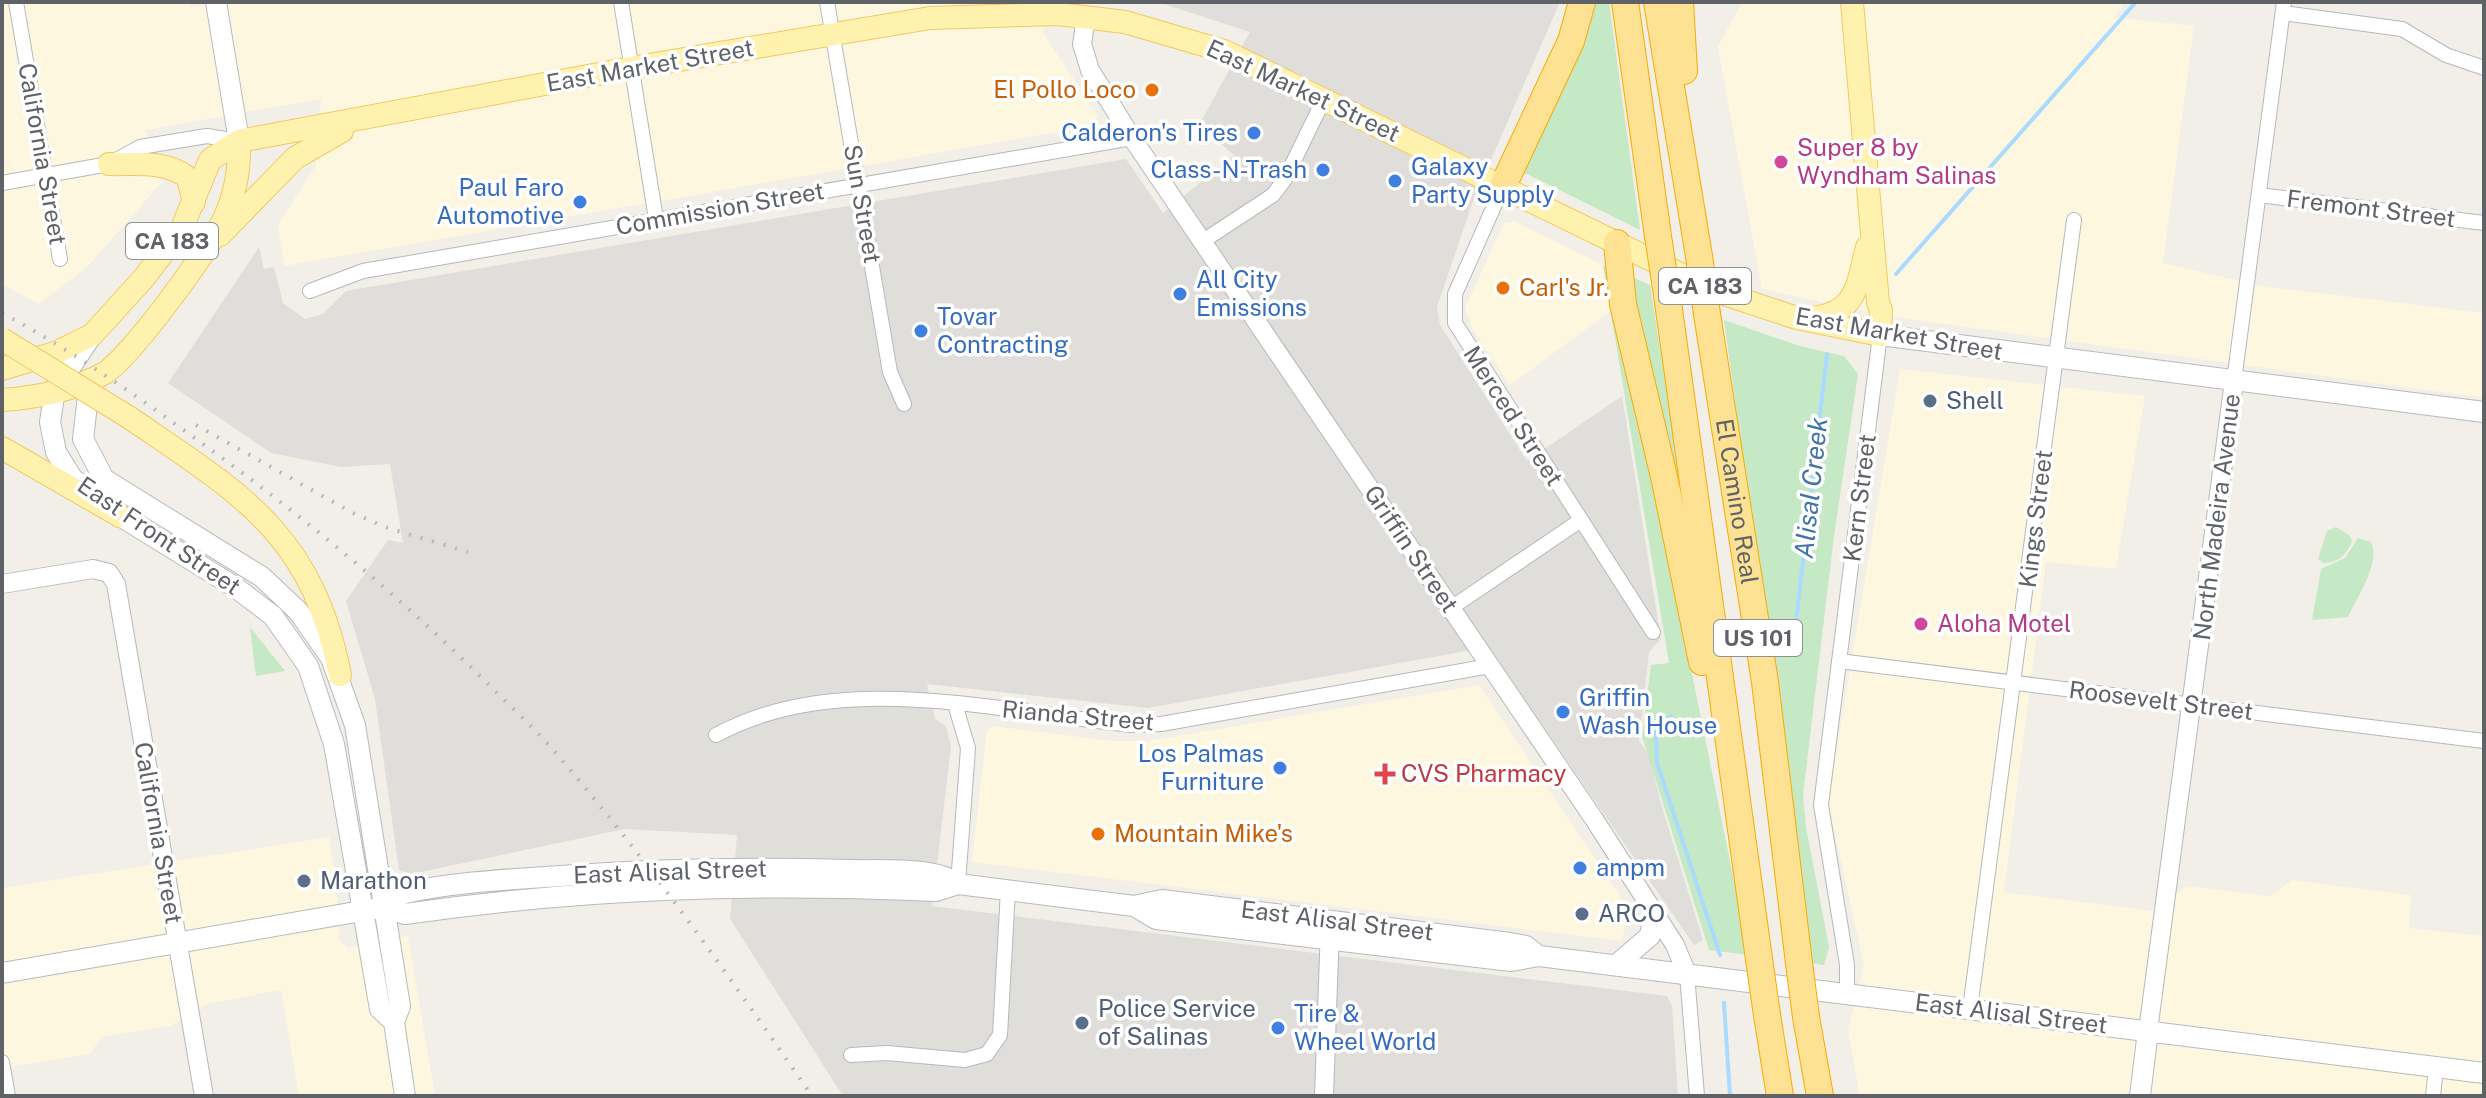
<svg xmlns="http://www.w3.org/2000/svg" width="2486" height="1098" viewBox="0 0 2486 1098" font-family="'Public Sans',sans-serif">
<rect width="100%" height="100%" fill="#f1efe8"/>
<path fill="#fef7e0" d="M 2,2 L 189,2 L 191,7 L 216,2 L 1049,2 L 1043,33 L 1098,116 L 1093,126 L 284,266 L 278,225 L 316,165 L 321,99 L 146,130 L 161,183 L 88,266 L 39,304 L 2,284 Z
M 1742,2 L 2125,2 L 2114,17 L 2194,26 L 2163,263 L 2261,286 L 2484,313 L 2484,398 L 1887,316 L 1762,289 L 1718,47 Z
M 1514,221 L 1603,265 L 1611,311 L 1510,385 L 1472,328 L 1465,308 L 1504,223 Z
M 1900,369 L 2145,396 L 2116,569 L 2046,562 L 2004,892 L 2152,911 L 2187,886 L 2270,896 L 2292,880 L 2411,895 L 2409,928 L 2484,936 L 2484,1096 L 1860,1096 L 1848,1030 L 1864,965 L 1828,802 Z
M 1479,685 L 1628,908 L 1622,941 L 972,862 L 987,730 L 993,726 L 1112,741 L 1147,741 Z
M 329,837 L 337,887 L 339,940 L 348,948 L 408,936 L 435,1096 L 299,1096 L 281,990 L 207,1004 L 170,1026 L 101,1037 L 90,1054 L 16,1066 L 2,1076 L 2,888 Z"/>
<path fill="#e0deda" d="M 1158,2 L 1560,2 L 1473,201 L 1437,307 L 1440,325 L 1527,461 L 1622,396 L 1661,639 L 1649,652 L 1639,741 L 1649,754 L 1661,804 L 1703,940 L 1694,945 L 1489,647 L 1148,708 L 927,684 L 935,719 L 946,726 L 951,747 L 932,906 L 1667,996 L 1672,1006 L 1678,1096 L 843,1096 L 730,919 L 737,835 L 625,829 L 411,874 L 399,870 L 375,699 L 346,601 L 388,540 L 403,543 L 390,464 L 341,467 L 271,453 L 168,383 L 259,247 L 264,269 L 274,267 L 283,303 L 305,319 L 323,314 L 346,291 L 1126,159 L 1163,213 L 1234,155 L 1199,125 L 1250,32 Z"/>
<path fill="#c5e8c5" d="M 1587,2 L 1609,2 L 1640,230 L 1525,173 L 1523,165 Z
M 1603,265 L 1610,269 L 1749,955 L 1709,950 L 1642,736 L 1651,665 L 1669,663 Z
M 1632,277 L 1650,285 L 1690,541 L 1630,302 Z
M 1724,320 L 1800,346 L 1844,356 L 1858,374 L 1834,536 L 1803,795 L 1806,827 L 1829,947 L 1824,965 L 1812,963 Z
M 2336,527 L 2349,535 L 2352,541 C 2347,554 2338,563 2324,563 L 2318,559 L 2327,531 Z
M 2358,538 L 2371,542 C 2381,563 2357,597 2348,617 L 2312,620 L 2321,569 L 2345,558 Z
M 250,627 L 285,671 L 256,676 Z"/>
<g fill="none" stroke-linecap="round" stroke-linejoin="round">
<path stroke="#aadaff" stroke-width="4" d="M 1896,274 L 2136,2
M 1796,622 L 1827,354
M 1671,716 L 1656,728 L 1657,763 L 1720,955
M 1724,1003 L 1730,1096"/>
<defs>
<path id="minor" d="M 16,2 L 60,259
M 621,2 L 656,219
M 827,2 L 890,372 L 904,404
M 2283,13 L 2402,29 L 2446,55 L 2484,68
M 2,183 L 109,164 L 140,147 L 207,136 L 238,141
M 1503,186 L 1455,294 L 1455,323 L 1653,632
M 2259,195 L 2484,223
M 1203,241 L 1273,195 L 1285,179 L 1324,99
M 310,291 L 363,271 L 1132,138
M 2234,381 L 2284,2
M 1451,608 L 1581,520
M 1839,661 L 2484,741
M 955,704 L 968,748 L 958,884
M 716,735 C 839,668 999,712 1132,725 L 1161,724 L 1490,666
M 1687,974 L 1697,1096
M 1847,992 L 1847,965 L 1821,805 L 1880,335
M 1970,1009 L 2074,220
M 851,1055 L 887,1053 L 965,1060 L 987,1054 L 1000,1035 L 1008,890
M 2,1062 L 8,1096
M 2433,1096 L 2436,1067"/>
<path id="tertiary" d="M 1086,18 L 1082,44 L 1090,70 L 1132,138 L 1594,819 L 1675,945 L 1687,974
M 2,584 L 93,569 L 109,573 L 116,584 L 204,1096
M 2148,1031 L 2234,381
M 1324,1096 L 1330,927"/>
<path id="secondary" d="M 216,2 L 239,141
M 92,335 L 55,390 L 50,422 L 56,452 L 72,478 L 120,516 L 235,587 L 273,616 L 308,666 L 334,744 L 380,1009 L 394,1022
M 1880,335 L 2484,412
M 90,379 L 83,439 L 104,479 L 262,577 L 298,611 L 331,658 L 355,725 L 400,1006 L 394,1022 L 405,1096
M 1134,906 L 1156,919 L 1511,961 L 1539,956 L 2484,1073
M 385,907 C 391,902 397,895 405,893 C 450,883 499,880 545,877 C 647,869 748,867 851,870 C 879,871 936,866 958,884
M 1616,965 L 1650,936 L 1654,913
M 2,973 L 385,907 L 405,914 C 587,888 753,883 936,891 L 958,884 L 1134,906 L 1162,900 L 1510,943 L 1526,946 L 1537,955
M 2140,1096 L 2148,1031"/>
<path id="primary" d="M 109,164 C 135,165 167,160 188,178 L 194,202
M 220,235 L 295,158 L 342,131
M 1811,318 C 1858,313 1857,285 1867,247
M 2,369 L 55,353 L 92,335 L 143,279 L 182,228 L 210,160 L 239,141 L 631,68 L 930,18 L 1058,14 L 1125,22 L 1224,51 L 1715,291 L 1797,318 L 1880,335 L 1881,310 L 1878,303 L 1852,2
M 2,400 C 34,398 75,390 103,374 C 129,360 210,248 224,219 C 236,193 240,169 239,141
M 130,418 C 241,494 312,533 340,675
M 2,448 L 120,516"/>
<g id="motorway">
<path d="M 1625,2 L 1658,236"/>
<path d="M 1657,2 L 1699,256"/>
<path d="M 1680,2 L 1684,71"/>
<path d="M 1503,186 L 1571,41 L 1582,2"/>
<path d="M 1617,243 L 1623,304 L 1665,481 L 1702,662"/>
<path d="M 1667,295 L 1759,959"/>
<path id="s1" d="M 1707,314 L 1765,682 L 1799,963"/>
<path d="M 1767,1015 L 1780,1096"/>
<path d="M 1806,1017 L 1820,1096"/>
</g>
</defs>
<use href="#minor" stroke="#b5b8bc" stroke-width="16"/>
<use href="#tertiary" stroke="#b5b8bc" stroke-width="20"/>
<use href="#secondary" stroke="#b6babf" stroke-width="22"/>
<use href="#primary" stroke="#f2c960" stroke-width="24"/>
<use href="#motorway" stroke="#f9ab00" stroke-width="28"/>
<use href="#minor" stroke="#fff" stroke-width="14"/>
<use href="#tertiary" stroke="#fff" stroke-width="18"/>
<use href="#secondary" stroke="#fff" stroke-width="20"/>
<use href="#primary" stroke="#fff2af" stroke-width="22"/>
<use href="#motorway" stroke="#fde293" stroke-width="26"/>
<path stroke="#b6b7b8" stroke-width="4" stroke-dasharray="2 10" stroke-linecap="butt" d="M 2,313 C 82,356 155,409 229,463 C 322,532 409,605 491,687 C 512,708 535,729 555,752 C 649,861 730,978 812,1096
M 196,425 L 353,513 L 385,527 L 468,552"/>
<defs>
<path id="primary-bridge" d="M 2,339 L 130,418"/>
<path id="motorway-bridge" d="M 1658,236 L 1667,295
M 1699,256 L 1707,314
M 1759,959 L 1767,1015
M 1799,963 L 1806,1017"/>
</defs>
<use href="#primary-bridge" stroke="#f2c960" stroke-width="24" stroke-linecap="butt"/>
<use href="#motorway-bridge" stroke="#f9ab00" stroke-width="28" stroke-linecap="butt"/>
<use href="#primary-bridge" stroke="#fff2af" stroke-width="22"/>
<use href="#motorway-bridge" stroke="#fde293" stroke-width="26"/>
</g>
<g fill="#e8710a" stroke="#fff" stroke-width="3">
<circle cx="1152" cy="90" r="8"/>
<circle cx="1503" cy="288" r="8"/>
<circle cx="1098" cy="834" r="8"/>
</g>
<g fill="#3f7fe0" stroke="#fff" stroke-width="3">
<circle cx="1254" cy="133" r="8"/>
<circle cx="1323" cy="170" r="8"/>
<circle cx="1395" cy="181" r="8"/>
<circle cx="580" cy="202" r="8"/>
<circle cx="1180" cy="294" r="8"/>
<circle cx="921" cy="331" r="8"/>
<circle cx="1563" cy="712" r="8"/>
<circle cx="1280" cy="768" r="8"/>
<circle cx="1580" cy="868" r="8"/>
<circle cx="1278" cy="1028" r="8"/>
</g>
<g fill="#d1479c" stroke="#fff" stroke-width="3">
<circle cx="1781" cy="162" r="8"/>
<circle cx="1921" cy="624" r="8"/>
</g>
<g fill="#5c6f8a" stroke="#fff" stroke-width="3">
<circle cx="1930" cy="401" r="8"/>
<circle cx="304" cy="881" r="8"/>
<circle cx="1582" cy="914" r="8"/>
<circle cx="1082" cy="1023" r="8"/>
</g>
<path fill="#e0444e" stroke="#fff" stroke-width="3" d="M1381 762h8v8h8v8h-8v8h-8v-8h-8v-8h8z"/>
<g text-anchor="middle" stroke-width="7" stroke-linejoin="round" paint-order="stroke">
<g fill="#fff" stroke="#8f9295" stroke-width="2">
<rect x="126" y="223" width="92" height="36" rx="6"/>
<rect x="1659" y="268" width="92" height="36" rx="6"/>
<rect x="1714" y="620" width="88" height="36" rx="6"/>
</g>
<g font-size="22" font-weight="bold" fill="#5f6368">
<text x="172" y="249">CA 183</text>
<text x="1705" y="294">CA 183</text>
<text x="1758" y="646">US 101</text>
</g>
<g font-size="24" fill="#5f6368" stroke="#fff">
<text transform="translate(650 66) rotate(-10)" y="8">East Market Street</text>
<text transform="translate(1303 91) rotate(25)" y="8">East Market Street</text>
<text transform="translate(42 154) rotate(80)" y="8">California Street</text>
<text transform="translate(862 204) rotate(80)" y="8">Sun Street</text>
<text transform="translate(720 209) rotate(-10)" y="8">Commission Street</text>
<text transform="translate(2371 209) rotate(7)" y="8">Fremont Street</text>
<text transform="translate(1899 334) rotate(10)" y="8">East Market Street</text>
<text transform="translate(1513 416) rotate(57)" y="8">Merced Street</text>
<text transform="translate(1860 498) rotate(-83)" y="8">Kern Street</text>
<text dy="8" stroke="none"><textPath href="#s1" startOffset="190">El Camino Real</textPath></text>
<text transform="translate(2217 517) rotate(-83)" y="8">North Madeira Avenue</text>
<text transform="translate(2036 519) rotate(-83)" y="8">Kings Street</text>
<text transform="translate(159 536) rotate(34)" y="8">East Front Street</text>
<text transform="translate(1411 549) rotate(56)" y="8">Griffin Street</text>
<text transform="translate(2161 701) rotate(7)" y="8">Roosevelt Street</text>
<text transform="translate(1078 716) rotate(5)" y="8">Rianda Street</text>
<text transform="translate(158 833) rotate(80)" y="8">California Street</text>
<text transform="translate(670 872) rotate(-2)" y="8">East Alisal Street</text>
<text transform="translate(1337 921) rotate(7)" y="8">East Alisal Street</text>
<text transform="translate(2011 1014) rotate(7)" y="8">East Alisal Street</text>
</g>
<g font-size="24" fill="#c56008" stroke="#fff" text-anchor="start">
<text x="1136" y="98" text-anchor="end">El Pollo Loco</text>
<text x="1519" y="296">Carl's Jr.</text>
<text x="1114" y="842">Mountain Mike's</text>
</g>
<g font-size="24" fill="#366cbe" stroke="#fff" text-anchor="start">
<text x="1238" y="141" text-anchor="end">Calderon's Tires</text>
<text x="1411" y="175">Galaxy<tspan x="1411" dy="28">Party Supply</tspan></text>
<text x="1307" y="178" text-anchor="end">Class-N-Trash</text>
<text x="564" y="196" text-anchor="end">Paul Faro<tspan x="564" dy="28">Automotive</tspan></text>
<text x="1196" y="288">All City<tspan x="1196" dy="28">Emissions</tspan></text>
<text x="937" y="325">Tovar<tspan x="937" dy="28">Contracting</tspan></text>
<text x="1579" y="706">Griffin<tspan x="1579" dy="28">Wash House</tspan></text>
<text x="1264" y="762" text-anchor="end">Los Palmas<tspan x="1264" dy="28">Furniture</tspan></text>
<text x="1596" y="876">ampm</text>
<text x="1294" y="1022">Tire &amp;<tspan x="1294" dy="28">Wheel World</tspan></text>
</g>
<g font-size="24" fill="#b23c85" stroke="#fff" text-anchor="start">
<text x="1797" y="156">Super 8 by<tspan x="1797" dy="28">Wyndham Salinas</tspan></text>
<text x="1937" y="632">Aloha Motel</text>
</g>
<g font-size="24" fill="#4e5e75" stroke="#fff" text-anchor="start">
<text x="1946" y="409">Shell</text>
<text x="320" y="889">Marathon</text>
<text x="1598" y="922">ARCO</text>
<text x="1098" y="1017">Police Service<tspan x="1098" dy="28">of Salinas</tspan></text>
</g>
<g font-size="24" fill="#be3a42" stroke="#fff" text-anchor="start">
<text x="1401" y="782">CVS Pharmacy</text>
</g>
<g font-size="26" font-style="italic" fill="#4174aa" stroke="#fff">
<text transform="translate(1811 488) rotate(-84)" y="9">Alisal Creek</text>
</g>
</g>
<rect width="2486" height="1098" fill="none" stroke="#5f6368" stroke-width="8"/>
</svg>
